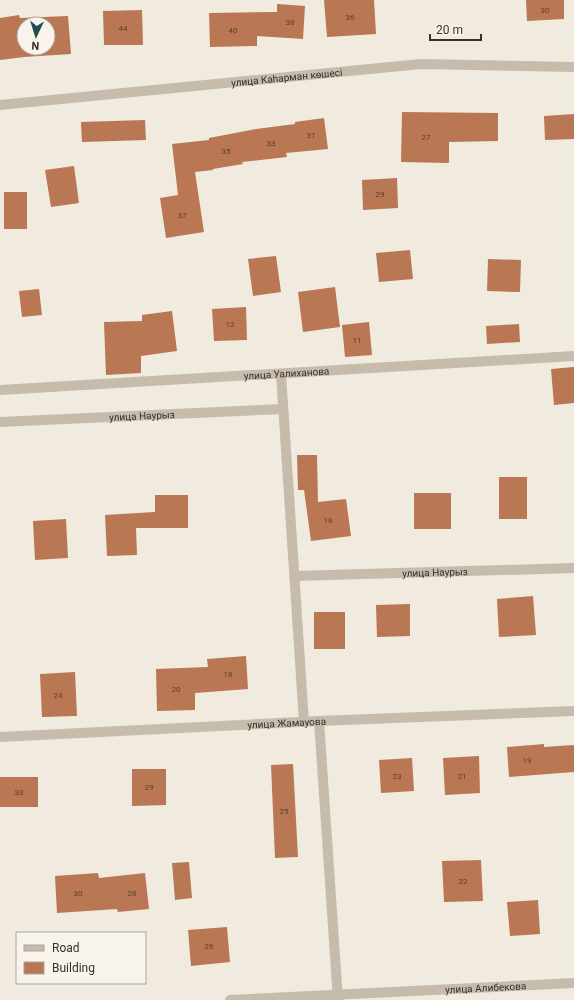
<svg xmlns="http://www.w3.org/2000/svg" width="574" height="1000" viewBox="0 0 574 1000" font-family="Roboto,sans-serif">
<rect width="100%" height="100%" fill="#f0eadf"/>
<path fill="#b97754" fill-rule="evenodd" d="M 324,0 L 374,0 L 376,34 L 327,37 Z
M 526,0 L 564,0 L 564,19 L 527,21 Z
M 277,4 L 305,6 L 303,39 L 257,36 L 257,46 L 210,47 L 209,13 L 277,12 Z
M 142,10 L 143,45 L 104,45 L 103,11 Z
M 19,15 L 20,18 L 68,16 L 71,54 L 24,57 L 0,60 L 0,18 ZM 24,24 L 48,24 L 48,48 L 24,48 Z
M 402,112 L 498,113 L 498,141 L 449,142 L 449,163 L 401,162 Z
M 574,114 L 574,139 L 545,140 L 544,116 Z
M 324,118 L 328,149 L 286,153 L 287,157 L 242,162 L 243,164 L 213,169 L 213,170 L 195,172 L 204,232 L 166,238 L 160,198 L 178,195 L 172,144 L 209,140 L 209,138 L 256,129 L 295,124 L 295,122 Z
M 145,120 L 146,140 L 82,142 L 81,122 Z
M 74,166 L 79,203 L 51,207 L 45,170 Z
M 397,178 L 398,208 L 363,210 L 362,180 Z
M 4,192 L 27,192 L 27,229 L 4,229 Z
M 410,250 L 413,279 L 379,282 L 376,253 Z
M 276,256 L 281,292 L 253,296 L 248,259 Z
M 488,259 L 521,260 L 520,292 L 487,291 Z
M 335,287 L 340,327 L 303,332 L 298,292 Z
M 39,289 L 42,315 L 22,317 L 19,291 Z
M 246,307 L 247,340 L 214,341 L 212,309 Z
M 172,311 L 177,351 L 141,356 L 141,373 L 106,375 L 104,322 L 142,321 L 142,315 Z
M 369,322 L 372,355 L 345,357 L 342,325 Z
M 519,324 L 520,342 L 487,344 L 486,326 Z
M 574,367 L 574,403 L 554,405 L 551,369 Z
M 297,455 L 317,455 L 318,502 L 346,499 L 351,536 L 311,541 L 304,490 L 298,490 Z
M 499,477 L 527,477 L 527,519 L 499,519 Z
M 414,493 L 451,493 L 451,529 L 414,529 Z
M 155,495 L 188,495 L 188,528 L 136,528 L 137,555 L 107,556 L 105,515 L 155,512 Z
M 66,519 L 68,558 L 35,560 L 33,521 Z
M 533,596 L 536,635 L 499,637 L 497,599 Z
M 410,604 L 410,636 L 377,637 L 376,605 Z
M 314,612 L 345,612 L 345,649 L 314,649 Z
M 246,656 L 248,689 L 195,693 L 195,710 L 157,711 L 156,669 L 208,667 L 207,659 Z
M 75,672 L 77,716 L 42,717 L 40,674 Z
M 544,744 L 544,747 L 574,745 L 574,772 L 509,777 L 507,747 Z
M 479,756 L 480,793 L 445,795 L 443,758 Z
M 412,758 L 414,791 L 381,793 L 379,760 Z
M 293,764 L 298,857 L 275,858 L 271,765 Z
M 132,769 L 166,769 L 166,805 L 132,806 Z
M 0,777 L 38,777 L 38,807 L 0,807 Z
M 481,860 L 483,901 L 444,902 L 442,861 Z
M 189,862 L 192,898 L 175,900 L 172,863 Z
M 98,873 L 99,878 L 145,873 L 149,909 L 118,912 L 117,909 L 57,913 L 55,876 Z
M 538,900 L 540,934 L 510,936 L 507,902 Z
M 227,927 L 230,962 L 191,966 L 188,930 Z"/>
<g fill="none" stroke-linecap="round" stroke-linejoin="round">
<g stroke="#c7bbac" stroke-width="10">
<path id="s1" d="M 0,105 L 421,64 L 574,67"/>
<path d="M 281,374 L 304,722"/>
<path id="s2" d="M 0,390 L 574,356"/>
<path id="s3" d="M 0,422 L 283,409"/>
<path id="s4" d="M 295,576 L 574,568"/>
<path d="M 319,721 L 338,1000"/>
<path id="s5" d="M 0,737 L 319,721 L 574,711"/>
<path id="s6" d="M 230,1000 L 574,983"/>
</g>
</g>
<g text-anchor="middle" stroke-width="3" stroke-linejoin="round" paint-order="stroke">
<g font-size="8" fill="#574134">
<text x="545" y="13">30</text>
<text x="350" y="20">36</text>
<text x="290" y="25">38</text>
<text x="123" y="31">44</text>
<text x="233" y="33">40</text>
<text x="311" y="138">31</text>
<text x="426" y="140">27</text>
<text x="271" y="146">33</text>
<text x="226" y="154">35</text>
<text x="380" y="197">29</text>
<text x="182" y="218">37</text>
<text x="230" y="327">12</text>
<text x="357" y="343">11</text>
<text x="328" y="523">18</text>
<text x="228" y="677">18</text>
<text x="176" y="692">20</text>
<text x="58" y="698">24</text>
<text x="527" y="763">19</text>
<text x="397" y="779">23</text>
<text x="462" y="779">21</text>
<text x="149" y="790">29</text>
<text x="19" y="795">33</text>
<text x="284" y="814">25</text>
<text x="463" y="884">22</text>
<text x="78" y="896">30</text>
<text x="132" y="896">28</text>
<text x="209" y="949">26</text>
</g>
<g font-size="10" fill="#362f2a" stroke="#f8f4eb">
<text dy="4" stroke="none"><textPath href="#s1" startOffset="288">улица Каһарман көшесі</textPath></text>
<text dy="4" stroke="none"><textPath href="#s2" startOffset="287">улица Уалиханова</textPath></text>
<text dy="4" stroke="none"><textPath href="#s3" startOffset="142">улица Наурыз</textPath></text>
<text dy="4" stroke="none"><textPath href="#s4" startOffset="140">улица Наурыз</textPath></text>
<text dy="4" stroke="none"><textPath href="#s5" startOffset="287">улица Жамауова</textPath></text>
<text dy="4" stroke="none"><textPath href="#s6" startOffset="256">улица Алибекова</textPath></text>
</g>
</g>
<rect x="16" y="932" width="130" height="52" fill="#f8f4eb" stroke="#aaa59e"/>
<rect x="24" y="945" width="20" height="6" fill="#c7bbac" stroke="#aaa59e"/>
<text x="52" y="952" font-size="12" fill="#362f2a">Road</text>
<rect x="24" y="962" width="20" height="12" fill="#b97754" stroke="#aaa59e"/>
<text x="52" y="972" font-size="12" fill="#362f2a">Building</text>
<g transform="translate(36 36) rotate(184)"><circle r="19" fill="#f8f4eb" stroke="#aaa59e"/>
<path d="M0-3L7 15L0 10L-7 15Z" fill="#244c53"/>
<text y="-6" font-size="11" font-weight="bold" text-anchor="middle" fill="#362f2a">N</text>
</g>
<path d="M430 34v6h51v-6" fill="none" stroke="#362f2a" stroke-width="2"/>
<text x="436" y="34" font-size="12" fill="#362f2a" stroke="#f8f4eb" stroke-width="3" paint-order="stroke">20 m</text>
</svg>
